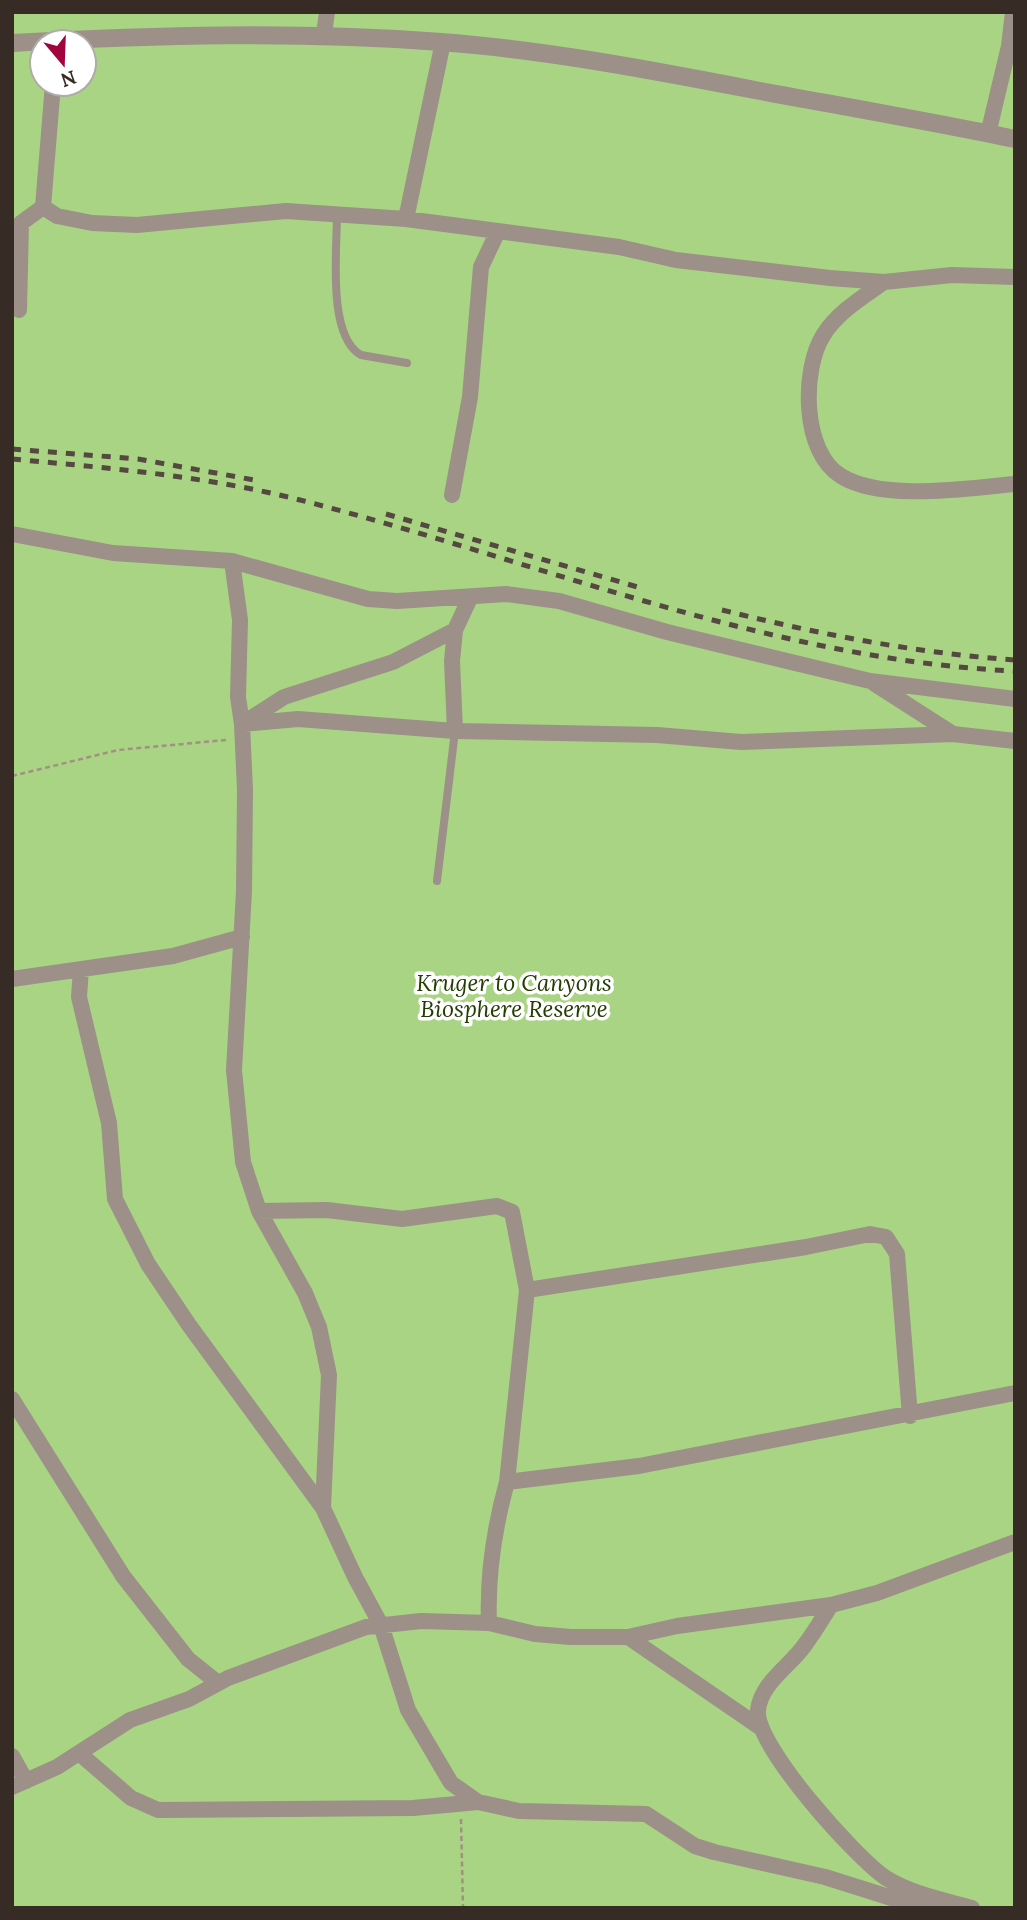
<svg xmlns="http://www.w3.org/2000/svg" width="1027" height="1920" viewBox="0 0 1027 1920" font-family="Lora,serif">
<rect width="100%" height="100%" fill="#fce0d0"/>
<path fill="#a9d483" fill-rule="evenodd" d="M 12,12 L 1015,12 L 1015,1908 L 12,1908 ZM 42,42 L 84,42 L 84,84 L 42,84 Z"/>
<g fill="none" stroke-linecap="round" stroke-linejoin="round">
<path stroke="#a38f84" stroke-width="2.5" stroke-dasharray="5 3.5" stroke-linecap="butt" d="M 12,776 L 118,750 L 226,740
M 461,1819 L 463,1908"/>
<path stroke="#9c9089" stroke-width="8" d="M 337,214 C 337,249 327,336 361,355 L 407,363
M 437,881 L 455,731"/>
<path stroke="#9c9089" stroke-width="16" d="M 324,34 L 327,12
M 53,84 L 43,207 L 57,216 L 92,223 L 137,225 L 286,211 L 406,219 L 619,247 L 676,260 L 830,278 L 884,282 L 952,275 L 1015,277
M 988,134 L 1009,46 L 1013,12
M 406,219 L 443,42
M 884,282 C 863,297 838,312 824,334 C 801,369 802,453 841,476 C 883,502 968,488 1015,484
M 19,310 L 21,223 L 43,207
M 452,495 L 470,397 L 481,267 L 498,231
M 12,534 L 113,553 L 232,561 L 368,599 L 397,601 L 506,594 L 559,601 L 667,632 L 870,681 L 1015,699
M 232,561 L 240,620 L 238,697 L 242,724 L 245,790 L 244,891 L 234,1070 L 243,1162 L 259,1211 L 305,1293 L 319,1327 L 329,1375 L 323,1508
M 875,684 L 953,734
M 242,724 L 298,719 L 455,731 L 657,735 L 741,742 L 953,734 L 1015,741
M 242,724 L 284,697 L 393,662 L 455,630
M 455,731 L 452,661 L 455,630 L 470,598
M 81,969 L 79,997 L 109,1123 L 115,1199 L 148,1264 L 189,1325 L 323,1508 L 355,1577 L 381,1625 L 408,1710 L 451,1783 L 478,1802 L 519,1811 L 646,1814 L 695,1846 L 714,1852 L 825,1877 L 898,1900 L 953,1903
M 12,979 L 173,956 L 242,937
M 259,1211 L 327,1210 L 402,1219 L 497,1206 L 512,1212 L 527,1290 L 507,1482
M 527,1290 L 806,1247 L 870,1234 L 886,1237 L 897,1254 L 910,1416
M 12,1399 L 123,1576 L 188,1659 L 218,1683
M 831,1605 C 822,1619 814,1633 804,1646 C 789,1667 761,1683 758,1710 C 754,1745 856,1858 886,1878 C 912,1894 944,1900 972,1908
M 489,1623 C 487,1574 494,1529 507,1482 L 639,1466 L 1015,1393
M 628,1637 L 761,1728
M 79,1753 L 131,1798 L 158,1810 L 413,1808 L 478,1802
M 12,1756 L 26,1781
M 12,1787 L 57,1767 L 130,1720 L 189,1699 L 228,1678 L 366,1627 L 421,1621 L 489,1623 L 535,1634 L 571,1637 L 628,1637 L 677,1626 L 831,1605 L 877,1593 L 1015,1542"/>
<path stroke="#9c9089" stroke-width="18" d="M 12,43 C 155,35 298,31 441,42 C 546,50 651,70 755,90 C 841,106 928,121 1015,139"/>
<path stroke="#554840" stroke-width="5" stroke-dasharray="9 9" stroke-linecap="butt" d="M 12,449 L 138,459 L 260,481
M 12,459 C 109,468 206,476 300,500 C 535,560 771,660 1015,671
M 386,514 L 641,588
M 722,610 C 818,634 916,653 1015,660"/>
</g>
<g text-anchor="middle" stroke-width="7" stroke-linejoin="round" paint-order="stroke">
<g font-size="23" font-style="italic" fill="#233d00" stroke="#fff">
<text x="514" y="991">Kruger to Canyons<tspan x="514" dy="26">Biosphere Reserve</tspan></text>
</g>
</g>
<rect width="1027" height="1920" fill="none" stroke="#362c25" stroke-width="28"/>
<g transform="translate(63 63) rotate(161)"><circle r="33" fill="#ffffff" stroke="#afaba8" stroke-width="2"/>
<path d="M0-5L12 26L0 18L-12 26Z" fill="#a2053e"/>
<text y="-10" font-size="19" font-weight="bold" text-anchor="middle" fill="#362c25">N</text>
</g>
</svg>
